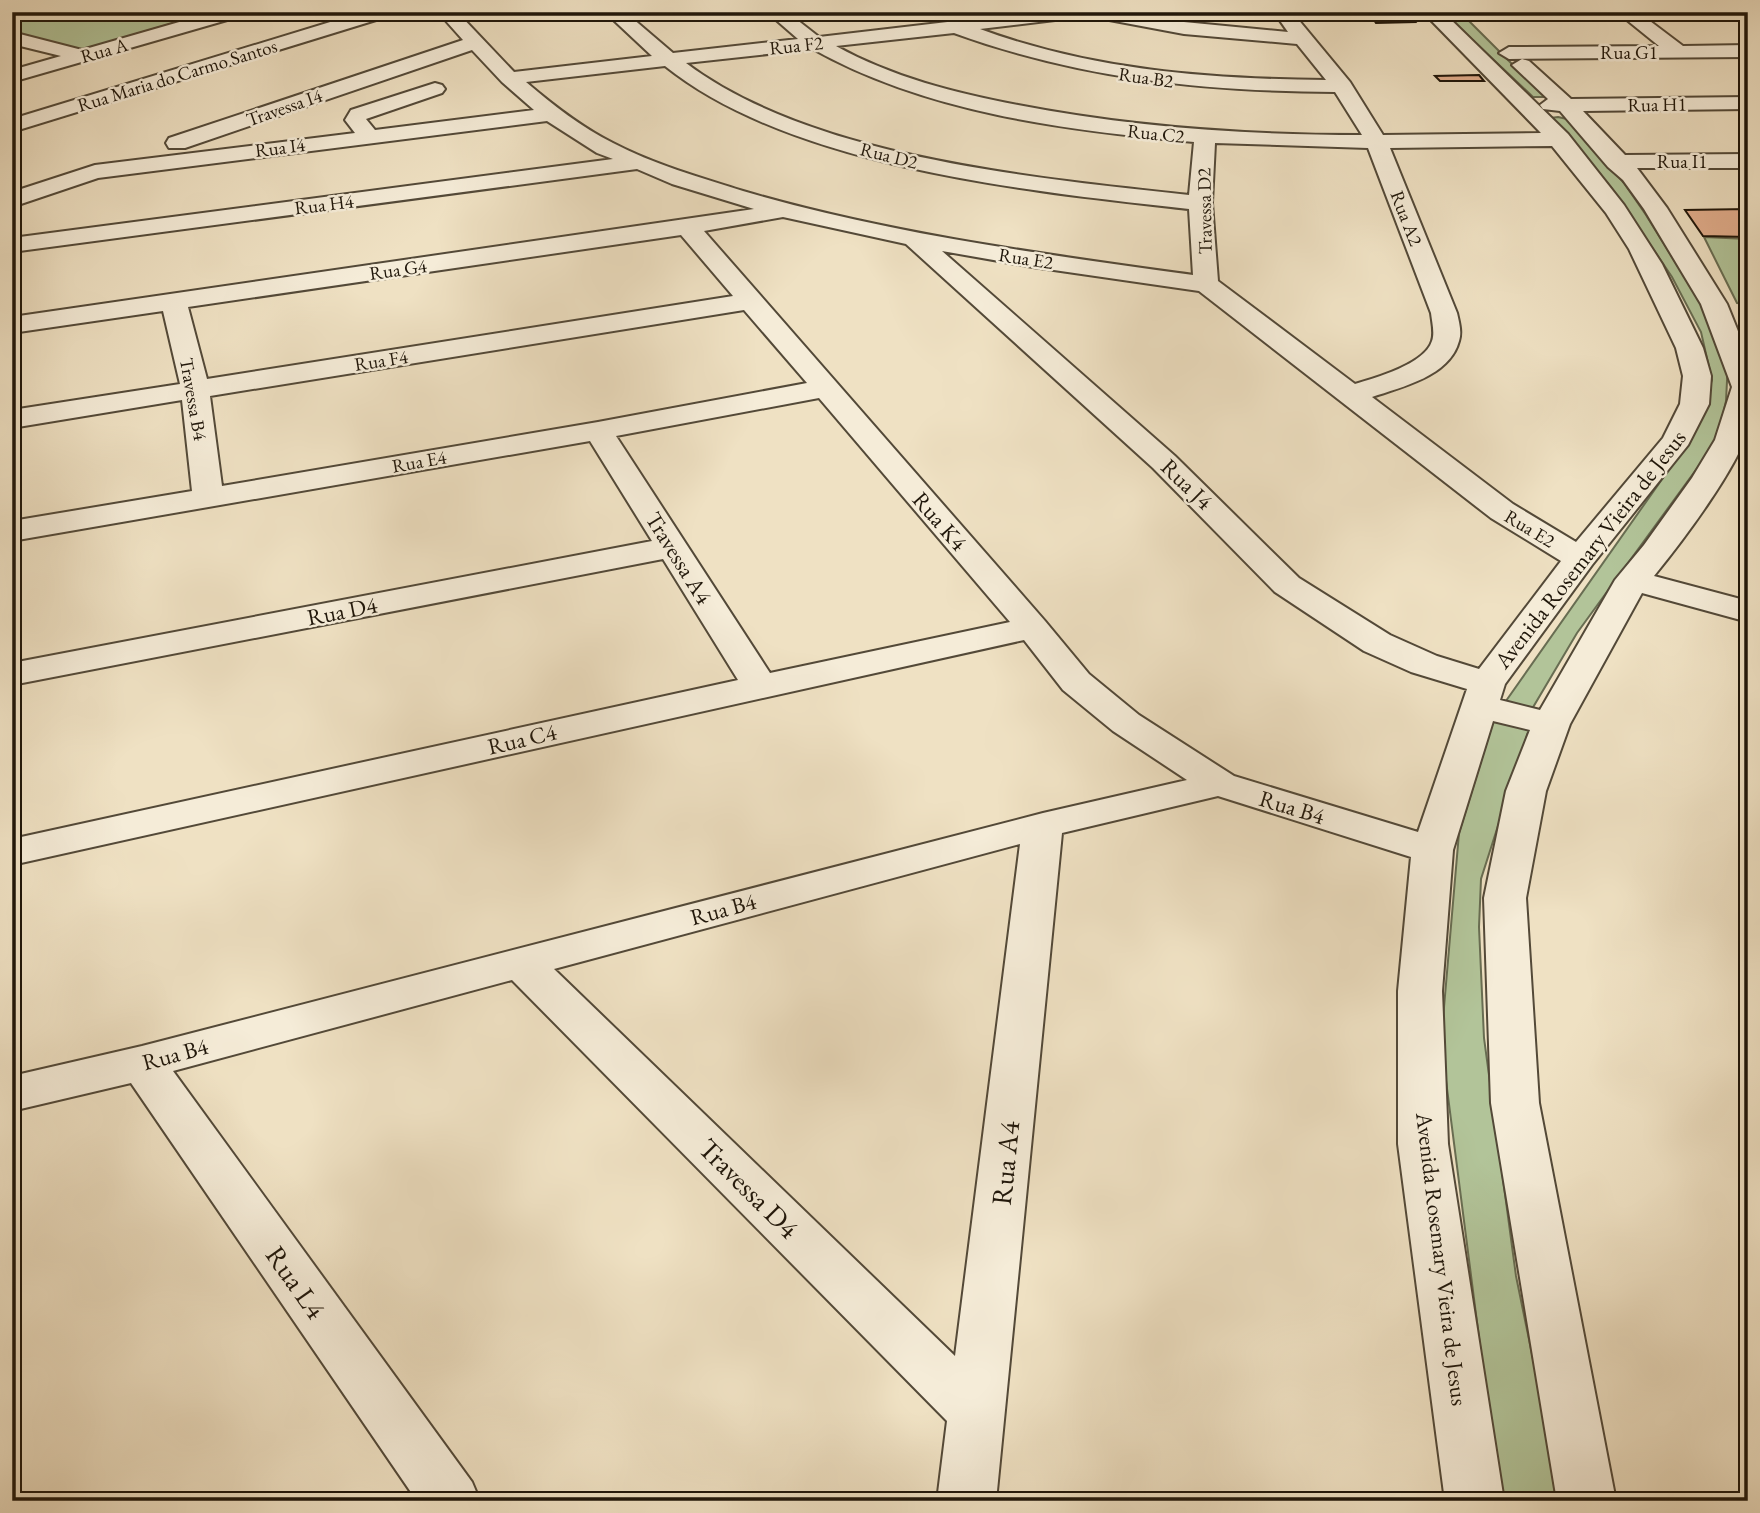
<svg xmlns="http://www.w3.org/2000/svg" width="1760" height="1513" viewBox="0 0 1760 1513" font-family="'EB Garamond',serif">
<rect width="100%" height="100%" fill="#efe1c3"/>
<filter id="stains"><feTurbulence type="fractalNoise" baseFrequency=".00286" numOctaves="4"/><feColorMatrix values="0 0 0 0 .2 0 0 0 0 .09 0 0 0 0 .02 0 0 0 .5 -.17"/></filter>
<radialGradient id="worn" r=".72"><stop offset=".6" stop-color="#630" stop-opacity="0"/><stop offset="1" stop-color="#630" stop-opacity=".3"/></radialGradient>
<path fill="#b2c499" stroke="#686d52" stroke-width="2" d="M 12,12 L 188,12 L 201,15 L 78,51 L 12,34 Z
M 1443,12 L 1460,12 L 1545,97 L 1533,97 Z
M 1558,117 L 1567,119 L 1624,183 L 1646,215 L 1710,318 L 1728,361 L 1726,401 L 1717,441 L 1577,633 L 1529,714 L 1501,708 L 1691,438 L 1712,380 L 1701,332 L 1672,277 L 1611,187 L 1550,118 Z
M 1704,237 L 1748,239 L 1748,304 L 1737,303 Z
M 1494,719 L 1530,726 L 1481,879 L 1479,927 L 1484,1038 L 1516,1276 L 1562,1501 L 1500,1501 L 1441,1042 L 1459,833 Z"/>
<path fill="#e3af8e" stroke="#1f160a" stroke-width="2" d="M 1409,16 L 1415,22 L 1376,23 L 1372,17 Z
M 1479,75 L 1484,81 L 1440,81 L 1435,76 Z
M 1748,209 L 1748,237 L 1703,236 L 1685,210 Z"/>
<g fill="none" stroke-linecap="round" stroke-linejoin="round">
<defs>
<path id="minor" d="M 214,12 L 244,12 L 241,16 L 12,82 L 12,70 L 61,56 L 12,44 L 12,32 L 82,50 Z
M 363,12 L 392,12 L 389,16 L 12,132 L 12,119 Z
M 438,12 L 457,12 L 514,72 L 652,56 L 605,12 L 625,12 L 673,53 L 798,39 L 767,12 L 787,12 L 819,37 L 1034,12 L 1125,12 L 1184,22 L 1288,32 L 1274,12 L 1292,12 L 1350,82 L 1383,135 L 1541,133 L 1423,12 L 1443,12 L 1568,134 L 1624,205 L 1662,264 L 1703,348 L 1711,376 L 1709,404 L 1688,445 L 1592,565 L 1505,684 L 1500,700 L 1540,710 L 1615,580 L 1644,545 L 1692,478 L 1715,440 L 1732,387 L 1701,304 L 1644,209 L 1623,180 L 1608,167 L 1560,111 L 1543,109 L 1540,105 L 1548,99 L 1512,65 L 1522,59 L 1529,61 L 1571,99 L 1748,97 L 1748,109 L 1583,111 L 1625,155 L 1748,154 L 1748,168 L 1637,168 L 1667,208 L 1727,304 L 1748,356 L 1748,430 C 1737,469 1681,543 1654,576 L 1748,601 L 1748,622 L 1642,593 L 1570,724 L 1546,791 L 1526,898 L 1539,1103 L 1616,1501 L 1557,1501 L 1491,1103 L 1484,898 L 1506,791 L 1530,730 L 1493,721 L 1453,850 L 1442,991 L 1448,1144 L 1504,1501 L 1445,1501 L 1398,1144 L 1398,991 L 1411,857 L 1218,796 L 1062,833 L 996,1501 L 937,1501 L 947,1421 L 512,980 L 173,1071 L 472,1482 L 480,1501 L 417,1501 L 131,1083 L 12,1111 L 12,1076 L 142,1046 L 1043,813 L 1187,780 L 1113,731 L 1063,690 L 1024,640 L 12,865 L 12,839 L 738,680 L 663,559 L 12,685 L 12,663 L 652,541 L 590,441 L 12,541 L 12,521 L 192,491 L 182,400 L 12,428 L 12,410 L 180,384 L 163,311 L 12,333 L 12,317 L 754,209 L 672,184 L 637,169 L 12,252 L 12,238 L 613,159 L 597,153 L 547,121 L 98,178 L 12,207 L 12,192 L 95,165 L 355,133 L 345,120 L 351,110 L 435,83 L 442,85 L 445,89 L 442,93 L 366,119 L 375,130 L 534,110 L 502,82 L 472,50 L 185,148 L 169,148 L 166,143 L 169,138 L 463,40 ZM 1088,16 L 1184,34 L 1297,44 L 1326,80 C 1207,79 1092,70 980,29 ZM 954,33 C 1081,79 1201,91 1335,92 L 1362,135 C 1246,135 1131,127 1018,105 C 955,93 892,77 836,46 ZM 813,49 C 927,113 1065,130 1194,142 L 1189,195 C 1035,178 812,158 686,63 ZM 665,66 C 792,168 1029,191 1189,209 L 1193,275 C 1042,254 889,234 743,191 C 699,177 653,164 613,143 C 581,127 553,105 526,82 ZM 1215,143 L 1368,148 L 1431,313 C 1432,322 1435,333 1432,341 C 1425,364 1375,378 1355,384 L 1218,281 L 1212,203 ZM 1552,146 L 1606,213 L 1629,249 L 1676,348 L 1683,376 L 1680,404 L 1663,438 L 1576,542 L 1513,504 L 1372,397 C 1402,387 1450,376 1459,341 C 1462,332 1459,322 1457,313 L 1390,148 ZM 783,217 L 906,244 L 1153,468 L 1275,592 L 1364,651 L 1411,672 L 1467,689 L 1418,832 L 1234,776 L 1139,715 L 1089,674 L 1045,621 L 704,231 ZM 681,235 L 733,296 L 207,379 L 188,307 ZM 942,251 L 1033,267 L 1199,291 L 1491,518 L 1561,561 L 1479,669 L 1437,656 L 1390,635 L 1299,578 L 1175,456 ZM 744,310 L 807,383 L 598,422 L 222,486 L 210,396 ZM 819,398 L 1010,622 L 770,673 L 616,436 ZM 1020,844 L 955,1356 L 554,969 Z
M 1617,12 L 1638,12 L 1683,46 L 1748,45 L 1748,57 L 1509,59 L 1499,53 L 1509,47 L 1659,46 Z"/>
</defs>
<use href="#minor" stroke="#534938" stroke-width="4"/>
<use href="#minor" fill="#f5ecd8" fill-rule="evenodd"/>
</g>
<g text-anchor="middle" stroke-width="5" stroke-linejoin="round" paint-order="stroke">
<g font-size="19" fill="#1f160a" stroke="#f5ecd8">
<text transform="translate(796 45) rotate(-6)" y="7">Rua F2</text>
<text transform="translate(104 50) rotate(-16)" y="7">Rua A</text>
<text x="1629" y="59">Rua G1</text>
<text transform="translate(177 75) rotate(-17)" y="7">Rua Maria do Carmo Santos</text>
<text transform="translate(1146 77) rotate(8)" y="7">Rua B2</text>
<text transform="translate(1657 104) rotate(-1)" y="7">Rua H1</text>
<text transform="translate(284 107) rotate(-19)" y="7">Travessa I4</text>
<text transform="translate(1156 133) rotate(6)" y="7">Rua C2</text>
<text transform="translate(280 147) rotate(-7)" y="7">Rua I4</text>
<text transform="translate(889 155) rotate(14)" y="7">Rua D2</text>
<text x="1682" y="168">Rua I1</text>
<text transform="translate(324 204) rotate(-7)" y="7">Rua H4</text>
<text transform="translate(1204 211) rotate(-91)" y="7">Travessa D2</text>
<text transform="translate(1407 218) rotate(69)" y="7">Rua A2</text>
<text transform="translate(1026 258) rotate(9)" y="7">Rua E2</text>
<text transform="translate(398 269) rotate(-8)" y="7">Rua G4</text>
<text transform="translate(381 360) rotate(-9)" y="7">Rua F4</text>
<text transform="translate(194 399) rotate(80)" y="7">Travessa B4</text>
<text transform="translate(419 461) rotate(-10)" y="7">Rua E4</text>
<text transform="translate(1530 528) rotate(31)" y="7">Rua E2</text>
</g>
<g font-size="23" fill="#1f160a" stroke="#f5ecd8">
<text transform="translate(1187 484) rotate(44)" y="8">Rua J4</text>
<text transform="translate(940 521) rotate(49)" y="8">Rua K4</text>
<text transform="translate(1590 549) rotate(-52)" y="8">Avenida Rosemary Vieira de Jesus</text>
<text transform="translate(679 558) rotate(58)" y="8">Travessa A4</text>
<text transform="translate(342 611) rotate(-11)" y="8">Rua D4</text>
<text transform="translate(522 739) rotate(-13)" y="8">Rua C4</text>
<text transform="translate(1292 807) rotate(17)" y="8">Rua B4</text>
<text transform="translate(723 909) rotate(-15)" y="8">Rua B4</text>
<text transform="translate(175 1054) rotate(-15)" y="8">Rua B4</text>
<text transform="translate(1442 1259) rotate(83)" y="8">Avenida Rosemary Vieira de Jesus</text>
</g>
<g font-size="28" fill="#1f160a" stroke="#f5ecd8">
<text transform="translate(1005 1163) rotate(-84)" y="10">Rua A4</text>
<text transform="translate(749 1188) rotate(45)" y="10">Travessa D4</text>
<text transform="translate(296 1282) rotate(55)" y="10">Rua L4</text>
</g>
</g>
<rect width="1760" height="1513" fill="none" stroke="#efe1c3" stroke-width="42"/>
<rect x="14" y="14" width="1732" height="1485" fill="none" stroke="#1f160a" stroke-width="3.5"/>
<rect x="21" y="21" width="1718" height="1471" fill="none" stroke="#1f160a" stroke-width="2"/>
<rect width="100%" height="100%" filter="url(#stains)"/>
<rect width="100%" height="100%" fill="url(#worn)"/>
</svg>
